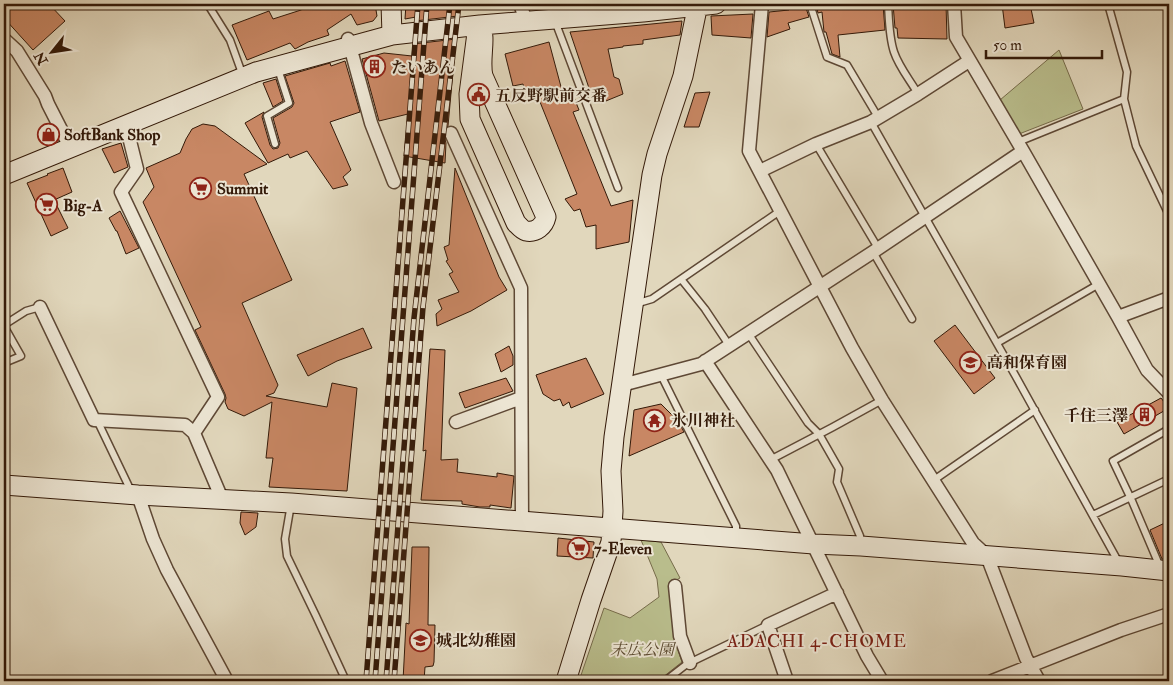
<svg xmlns="http://www.w3.org/2000/svg" width="1173" height="685" viewBox="0 0 1173 685" font-family="'IM FELL Double Pica','Noto Serif JP',serif">
<rect width="100%" height="100%" fill="#e1d7bc"/>
<filter id="stains"><feTurbulence type="fractalNoise" baseFrequency=".004" numOctaves="4"/><feColorMatrix values="0 0 0 0 .2 0 0 0 0 .09 0 0 0 0 .02 0 0 0 .5 -.17"/></filter>
<radialGradient id="worn" r=".72"><stop offset=".6" stop-color="#630" stop-opacity="0"/><stop offset="1" stop-color="#630" stop-opacity=".3"/></radialGradient>
<path fill="#b9bd8c" stroke="#766b4a" d="M 1059,50 L 1083,109 L 1019,134 L 1000,100 Z
M 641,540 L 661,542 L 680,578 L 669,584 L 675,641 L 682,662 L 658,681 L 579,681 L 604,608 L 630,618 L 659,597 L 657,579 Z"/>
<path fill="#c88764" stroke="#331908" d="M 4,4 L 49,4 L 65,21 L 33,50 L 4,18 Z
M 311,4 L 375,4 L 377,16 L 373,21 L 357,25 L 351,14 L 327,30 L 329,35 L 308,42 L 295,49 L 290,43 L 247,60 L 232,25 L 269,11 L 273,19 L 301,10 Z
M 406,4 L 459,4 L 458,16 L 415,21 L 416,17 L 405,19 Z
M 831,4 L 883,4 L 885,30 L 838,35 L 840,57 L 832,54 L 826,32 L 824,32 L 822,12 L 818,13 L 816,5 Z
M 893,4 L 946,4 L 947,39 L 898,38 L 897,28 L 895,28 Z
M 1002,4 L 1030,4 L 1034,23 L 1005,28 Z
M 805,5 L 809,17 L 788,23 L 790,29 L 767,37 L 769,12 L 789,10 L 788,7 Z
M 753,14 L 751,38 L 712,35 L 711,16 Z
M 682,21 L 680,35 L 643,40 L 643,44 L 623,46 L 623,47 L 608,49 L 614,77 L 619,79 L 623,94 L 601,103 L 598,92 L 591,94 L 570,32 Z
M 456,39 L 448,126 L 444,129 L 443,133 L 446,143 L 445,163 L 404,156 L 408,114 L 379,121 L 362,59 L 384,53 L 412,56 L 413,44 Z
M 549,42 L 564,98 L 573,95 L 579,110 L 573,112 L 611,206 L 633,200 L 629,242 L 596,249 L 596,225 L 586,227 L 580,209 L 574,211 L 565,199 L 577,194 L 536,92 L 530,94 L 529,90 L 525,91 L 523,84 L 513,86 L 505,54 Z
M 345,61 L 360,112 L 330,122 L 351,170 L 343,177 L 348,185 L 333,189 L 307,151 L 290,158 L 288,154 L 268,163 L 245,123 L 264,112 L 262,117 L 270,145 L 273,149 L 278,148 L 280,143 L 273,118 L 292,107 L 294,103 L 285,76 L 330,63 L 331,66 Z
M 276,79 L 283,101 L 273,107 L 263,83 Z
M 710,92 L 699,127 L 684,127 L 695,93 Z
M 203,124 L 215,126 L 267,164 L 244,174 L 292,280 L 242,303 L 278,385 L 274,393 L 266,396 L 327,407 L 332,383 L 357,388 L 347,491 L 269,487 L 273,458 L 266,458 L 272,402 L 244,416 L 228,409 L 225,402 L 226,398 L 225,394 L 195,330 L 201,327 L 143,202 L 154,187 L 146,168 L 180,153 L 186,139 L 192,129 Z
M 121,143 L 128,167 L 114,173 L 102,149 Z
M 63,168 L 72,192 L 54,200 L 68,228 L 51,236 L 27,183 L 48,175 L 47,174 Z
M 455,168 L 499,277 L 507,290 L 471,311 L 437,326 L 436,314 L 442,309 L 438,300 L 459,292 L 449,274 L 453,272 L 446,261 L 448,260 L 444,247 L 449,245 Z
M 120,211 L 139,248 L 126,254 L 117,231 L 116,231 L 109,218 Z
M 955,325 L 995,378 L 974,394 L 934,341 Z
M 363,328 L 372,348 L 337,361 L 308,376 L 297,355 Z
M 509,346 L 513,356 L 513,365 L 501,372 L 495,354 Z
M 430,349 L 445,350 L 441,460 L 458,459 L 457,472 L 497,477 L 497,473 L 514,476 L 511,508 L 490,505 L 490,507 L 480,507 L 462,504 L 462,501 L 421,500 L 426,450 L 423,451 Z
M 586,358 L 604,394 L 571,408 L 569,402 L 563,406 L 560,399 L 554,401 L 543,394 L 536,375 Z
M 506,378 L 513,391 L 465,408 L 459,393 Z
M 1161,398 L 1169,408 L 1124,434 L 1117,422 Z
M 661,404 L 678,421 L 684,432 L 629,456 L 634,410 Z
M 241,512 L 258,513 L 256,527 L 245,535 L 240,523 Z
M 1169,521 L 1169,560 L 1162,559 L 1150,530 Z
M 558,538 L 594,542 L 593,558 L 557,556 Z
M 412,547 L 429,547 L 428,625 L 435,625 L 434,662 L 433,666 L 425,667 L 424,681 L 403,681 L 406,623 L 409,624 Z"/>
<g fill="none" stroke-linecap="round" stroke-linejoin="round">
<defs>
<path id="lane" d="M 810,4 L 827,57 L 847,65 L 878,117
M 888,4 C 889,20 889,37 894,52 C 899,67 910,80 918,94
M 1108,4 L 1127,72 L 1124,99 L 1136,146 L 1169,215
M 210,8 L 230,40 L 243,76
M 555,21 L 618,188
M 871,122 L 1015,375 L 1119,563
M 1018,142 L 1124,99
M 275,144 L 267,116 L 289,103 L 278,69
M 816,144 L 878,248
M 873,252 L 912,319
M 681,279 L 705,309 L 729,345
M 635,304 L 652,299 L 780,211
M 4,325 L 26,311 L 40,307
M 4,326 L 21,356 L 4,363
M 748,333 L 808,423 L 819,434 L 839,469 L 837,482 L 860,536 L 861,545
M 997,343 L 1099,284
M 661,375 L 736,526 L 736,537
M 97,420 L 131,491
M 770,460 L 833,427 L 882,400
M 934,480 L 1035,410
M 291,504 L 285,539 L 287,556 L 316,616 L 346,681
M 1093,515 L 1169,479
M 1160,567 L 1132,501 L 1113,461 L 1169,429
M 665,681 L 687,664 L 768,625"/>
<path id="street" d="M 520,4 L 526,21
M 762,4 L 749,151 L 852,348 L 882,400 L 973,543 L 987,556 L 1026,658 L 1039,681
M 954,4 L 956,37 L 1023,151 L 1118,317 L 1147,370 L 1169,393
M 4,39 L 17,51 L 45,96 L 48,104 L 71,149
M 348,39 L 371,123 L 394,182
M 126,125 L 137,169 L 121,192 L 218,397 L 194,433
M 451,133 L 521,288 L 522,522
M 760,171 L 816,144 L 871,122 L 918,94 L 969,61
M 40,307 L 94,420 L 185,425 L 194,433 L 222,499
M 1118,317 L 1169,298
M 705,361 L 777,470 L 867,656 L 882,681
M 622,385 L 701,364 L 873,252 L 1023,151
M 456,422 L 521,398
M 138,495 L 153,539 L 167,570 L 227,681
M 675,586 L 680,636 L 690,663
M 787,681 L 768,625 L 837,593
M 992,681 L 1121,630 L 1169,614"/>
<path id="secondary" d="M 391,4 L 392,35
M 480,25 C 487,38 479,59 483,76 L 546,217 C 544,226 536,233 526,231 C 522,230 519,226 516,223 L 470,119 L 469,94 L 477,33 Z
M 4,175 L 256,72 L 392,35 L 480,25 L 643,12 L 716,4
M 4,485 L 138,495 L 291,503 L 814,544 L 861,546 L 1122,566 L 1169,571
M 566,681 L 591,600 L 611,542 L 613,511 L 611,471 L 614,437 L 652,175 L 657,154 L 683,76 L 698,4"/>
</defs>
<use href="#lane" stroke="#5e4835" stroke-width="9"/>
<use href="#street" stroke="#5e4835" stroke-width="15"/>
<use href="#secondary" stroke="#331908" stroke-width="21"/>
<use href="#lane" stroke="#ece5d3" stroke-width="6"/>
<use href="#street" stroke="#ece5d3" stroke-width="12"/>
<use href="#secondary" stroke="#ece5d3" stroke-width="19"/>
<defs>
<path id="rail" d="M 366,681 L 418,4
M 375,681 L 427,4
M 386,681 L 414,318 L 450,4
M 394,681 L 423,307 L 459,4"/>
</defs>
<use href="#rail" stroke="#331908" stroke-width="5.5"/>
<use href="#rail" stroke="#ece5d3" stroke-width="4" stroke-dasharray="11" stroke-linecap="butt"/>
</g>
<defs>
<symbol id="building-ring" viewBox="-11 -11 22 22"><circle r="9.5" fill="#ece5d3" stroke="#8f2418" stroke-width="1.5"/><path d="M-4-6H4V6H1V3H-1V6H-4ZM-2.5-4.3h1.7v1.8h-1.7ZM.8-4.3h1.7v1.8H.8ZM-2.5-1h1.7V.8h-1.7ZM.8-1h1.7V.8H.8Z" fill="#8f2418"/></symbol>
<symbol id="civic-ring" viewBox="-11 -11 22 22"><circle r="9.5" fill="#ece5d3" stroke="#8f2418" stroke-width="1.5"/><path d="M-.6-6.5H3V-4.5H.6V-3L4-1V1h2V6H-6V1h2V-1L-.6-3ZM-1.2 2.5V6h2.4V2.5Z" fill="#8f2418"/></symbol>
<symbol id="shop-ring" viewBox="-11 -11 22 22"><circle r="9.5" fill="#ece5d3" stroke="#8f2418" stroke-width="1.5"/><path d="M-5-2.5h2.3a2.7 3.5 0 0 1 5.4 0H5L5.5 6h-11ZM-1.5-2.5h3a1.5 2.3 0 0 0-3 0Z" fill="#8f2418"/></symbol>
<symbol id="supermarket-ring" viewBox="-11 -11 22 22"><circle r="9.5" fill="#ece5d3" stroke="#8f2418" stroke-width="1.5"/><path d="M-6-5.5h2.5l.6 2H6L4.5 2H-2.5L-4.4-4H-6ZM-1.5 3.2a1.3 1.3 0 1 0 .1 0ZM3 3.2a1.3 1.3 0 1 0 .1 0Z" fill="#8f2418"/></symbol>
<symbol id="school-ring" viewBox="-11 -11 22 22"><circle r="9.5" fill="#ece5d3" stroke="#8f2418" stroke-width="1.5"/><path d="M0-5L7-2L0 1L-7-2ZM-4 1L0 2.5L4 1V4Q0 6-4 4Z" fill="#8f2418"/></symbol>
<symbol id="temple-ring" viewBox="-11 -11 22 22"><circle r="9.5" fill="#ece5d3" stroke="#8f2418" stroke-width="1.5"/><path d="M0-6L5-2H3V0L6.5 2.5H4V6H1.5V3h-3V6H-4V2.5H-6.5L-3 0V-2H-5Z" fill="#8f2418"/></symbol>
</defs>
<g fill-rule="evenodd">
<use href="#building-ring" x="362" y="54" width="25" height="25"/>
<use href="#civic-ring" x="466" y="82" width="25" height="25"/>
<use href="#shop-ring" x="36" y="122" width="25" height="25"/>
<use href="#supermarket-ring" x="188" y="176" width="25" height="25"/>
<use href="#supermarket-ring" x="34" y="192" width="25" height="25"/>
<use href="#school-ring" x="958" y="350" width="25" height="25"/>
<use href="#building-ring" x="1132" y="402" width="25" height="25"/>
<use href="#temple-ring" x="642" y="408" width="25" height="25"/>
<use href="#supermarket-ring" x="566" y="536" width="25" height="25"/>
<use href="#school-ring" x="408" y="628" width="25" height="25"/>
</g>
<g text-anchor="middle" stroke-width="4" stroke-linejoin="round" paint-order="stroke">
<g font-size="16" font-weight="bold" fill="#331908" stroke="#ece5d3" text-anchor="start">
<text x="391" y="73">たいあん</text>
<text x="495" y="101">五反野駅前交番</text>
<text x="64" y="140">SoftBank Shop</text>
<text x="217" y="194">Summit</text>
<text x="63" y="211">Big-A</text>
<text x="987" y="368">高和保育園</text>
<text x="1128" y="421" text-anchor="end">千住三澤</text>
<text x="671" y="426">氷川神社</text>
<text x="594" y="554">7-Eleven</text>
<text x="436" y="646">城北幼稚園</text>
</g>
<g font-size="16" font-style="italic" fill="#5b4a30" stroke="#ece5d3">
<text x="642" y="655">末広公園</text>
</g>
<g font-size="18" letter-spacing="1" fill="#7a1f14" stroke="#ece5d3">
<text x="817" y="647">ADACHI 4-CHOME</text>
</g>
</g>
<rect width="1173" height="685" fill="none" stroke="#e1d7bc" stroke-width="20"/>
<rect x="5" y="5" width="1163" height="675" fill="none" stroke="#331908" stroke-width="2.5"/>
<rect x="10" y="10" width="1153" height="665" fill="none" stroke="#331908"/>
<g transform="translate(52 52) rotate(240)" stroke="#ece5d3" stroke-width="4" paint-order="stroke">
<path d="M0-4L9 19L0 12L-9 19Z" fill="#331908"/>
<text y="-8" font-size="14" font-weight="bold" text-anchor="middle" fill="#331908">N</text>
</g>
<path d="M986 50v8h116v-8" fill="none" stroke="#331908" stroke-width="2.5"/>
<text x="993" y="50" font-size="15" fill="#331908" stroke="#ece5d3" stroke-width="4" paint-order="stroke">50 m</text>
<rect width="100%" height="100%" filter="url(#stains)"/>
<rect width="100%" height="100%" fill="url(#worn)"/>
</svg>
